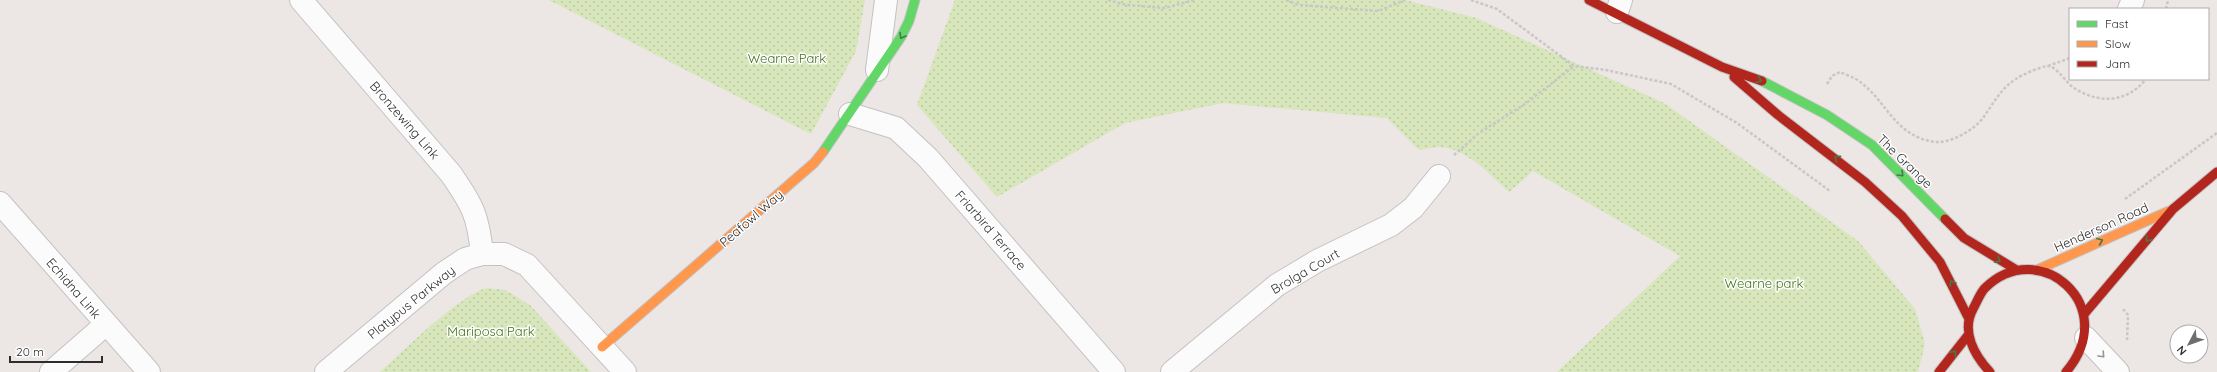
<svg xmlns="http://www.w3.org/2000/svg" width="2217" height="372" viewBox="0 0 2217 372" font-family="Quicksand,sans-serif">
<defs>
<pattern id="green-dots" width="8" height="8" patternUnits="userSpaceOnUse"><rect width="8" height="8" fill="#d7e7bb"/><path d="M2 2h.1M6 6h.1" fill="none" stroke="#b9c6a1" stroke-width="1.8" stroke-linecap="round"/></pattern>
</defs>
<rect width="100%" height="100%" fill="#ece6e4"/>
<path fill="url(#green-dots)" d="M 549,0 L 865,0 L 856,51 L 811,134 Z
M 955,0 L 1405,0 L 1476,18 L 1664,103 L 1858,241 L 1915,309 L 1925,344 L 1918,372 L 1557,372 L 1680,256 L 1533,171 L 1509,192 C 1490,175 1468,149 1441,147 C 1434,147 1426,149 1419,150 L 1387,118 L 1223,103 L 1125,123 L 997,197 L 917,105 Z
M 487,288 L 505,290 L 530,305 L 591,372 L 380,372 C 404,351 459,295 487,288 Z"/>
<g fill="none" stroke-linecap="round" stroke-linejoin="round">
<defs>
<path id="street" d="M 301,0 L 451,174 C 473,206 478,215 482,254
M 2129,9 L 2133,0
M 1617,12 L 1621,0
M 877,70 L 886,0
M 850,114 L 896,128 L 928,158 L 1114,372
M 0,203 L 149,372
M 2086,338 L 2118,372
M 51,372 L 105,325
M 326,372 L 444,273 L 465,259 L 482,254 L 504,254 L 527,265 L 625,372
M 1172,372 L 1277,285 L 1317,261 L 1391,225 L 1413,208 L 1439,176"/>
<path id="fast" d="M 1762,81 L 1827,115 L 1872,145 L 1945,219
M 823,152 L 901,37 L 909,21 L 915,0"/>
<path id="slow" d="M 2039,269 L 2169,211
M 602,347 L 814,163 L 823,152"/>
<path id="jam" d="M 1589,0 L 1722,67 L 1762,81
M 1734,77 L 1778,115 L 1865,182 L 1902,216 L 1940,262 L 1969,319
M 1945,219 L 1964,238 L 2015,269
M 2085,313 L 2173,209 L 2217,172
M 1939,372 L 1969,334
M 1990,372 C 1974,355 1961,331 1973,309 C 1977,302 1980,293 1985,288 C 2039,235 2122,306 2066,372"/>
</defs>
<use href="#street" stroke="#c3c2c2" stroke-width="24"/>
<use href="#fast" stroke="#c3c2c2" stroke-width="11"/>
<use href="#slow" stroke="#c3c2c2" stroke-width="11"/>
<use href="#jam" stroke="#c3c2c2" stroke-width="11"/>
<path stroke="#c8c7c7" stroke-width="2.5" stroke-dasharray="3 2" stroke-linecap="butt" d="M 1108,0 L 1126,5 L 1165,8 L 1194,0
M 1286,0 L 1299,5 L 1378,11 L 1405,0
M 1471,0 L 1497,9 L 1574,66 L 1606,70 L 1671,84 L 1737,123 L 1830,191
M 2166,9 L 2168,0
M 2048,66 L 2070,58
M 1827,84 L 1832,76 L 1840,72 C 1844,74 1850,76 1854,78 C 1886,96 1892,137 1936,142 C 1951,143 1974,130 1983,118 C 1993,104 2001,88 2016,79 C 2023,74 2038,68 2047,66 C 2056,65 2066,83 2074,88 C 2099,104 2127,103 2146,79
M 1454,155 L 1479,133 L 1525,104 L 1574,66
M 2125,199 L 2217,133
M 2123,309 L 2128,315 L 2127,341"/>
<use href="#street" stroke="#fcfbfb" stroke-width="22"/>
<use href="#fast" stroke="#63d668" stroke-width="9"/>
<use href="#slow" stroke="#ff974d" stroke-width="9"/>
<use href="#jam" stroke="#b3261e" stroke-width="9"/>
</g>
<defs><path id="oneway-chevron" d="M-2-3.5L2.5 0L-2 3.5" fill="none" stroke-width="1.6" stroke-linecap="round" stroke-linejoin="round"/></defs>
<g stroke="#457948">
<use href="#oneway-chevron" transform="translate(902 36) rotate(121)"/>
<use href="#oneway-chevron" transform="translate(1759 80) rotate(20)"/>
<use href="#oneway-chevron" transform="translate(1837 158) rotate(-144)"/>
<use href="#oneway-chevron" transform="translate(1901 174) rotate(45)"/>
<use href="#oneway-chevron" transform="translate(2148 239) rotate(131)"/>
<use href="#oneway-chevron" transform="translate(2100 241) rotate(-23)"/>
<use href="#oneway-chevron" transform="translate(1998 260) rotate(29)"/>
<use href="#oneway-chevron" transform="translate(1952 283) rotate(-121)"/>
<use href="#oneway-chevron" transform="translate(1954 353) rotate(-51)"/>
</g>
<use stroke="#949494" href="#oneway-chevron" transform="translate(2102 355) rotate(47)"/>
<g text-anchor="middle" stroke-width="3" stroke-linejoin="round" paint-order="stroke">
<g font-size="13" fill="#3e7017" stroke="#fff">
<text x="787" y="63">Wearne Park</text>
<text x="1764" y="288">Wearne park</text>
<text x="491" y="336">Mariposa Park</text>
</g>
<g font-size="13" fill="#2d2d2d" stroke="#fff">
<text transform="translate(405 120) rotate(49)" y="5">Bronzewing Link</text>
<text transform="translate(1905 161) rotate(44)" y="5">The Grange</text>
<text transform="translate(751 218) rotate(-41)" y="5">Peafowl Way</text>
<text transform="translate(2101 227) rotate(-24)" y="5">Henderson Road</text>
<text transform="translate(991 230) rotate(49)" y="5">Friarbird Terrace</text>
<text transform="translate(1305 271) rotate(-30)" y="5">Brolga Court</text>
<text transform="translate(74 288) rotate(49)" y="5">Echidna Link</text>
<text transform="translate(411 302) rotate(-39)" y="5">Platypus Parkway</text>
</g>
</g>
<rect x="2069" y="8" width="140" height="72" fill="#ffffff" stroke="#ababab"/>
<rect x="2077" y="21" width="20" height="6" fill="#63d668" stroke="#ababab"/>
<text x="2105" y="28" font-size="12" fill="#2d2d2d">Fast</text>
<rect x="2077" y="41" width="20" height="6" fill="#ff974d" stroke="#ababab"/>
<text x="2105" y="48" font-size="12" fill="#2d2d2d">Slow</text>
<rect x="2077" y="61" width="20" height="6" fill="#b3261e" stroke="#ababab"/>
<text x="2105" y="68" font-size="12" fill="#2d2d2d">Jam</text>
<g transform="translate(2189 344) rotate(229)"><circle r="19" fill="#ffffff" stroke="#ababab"/>
<path d="M0-3L7 15L0 10L-7 15Z" fill="#706e6d"/>
<text y="-6" font-size="11" font-weight="bold" text-anchor="middle" fill="#2d2d2d">N</text>
</g>
<path d="M10 356v6h92v-6" fill="none" stroke="#2d2d2d" stroke-width="2"/>
<text x="16" y="356" font-size="12" fill="#2d2d2d" stroke="#ffffff" stroke-width="3" paint-order="stroke">20 m</text>
</svg>
